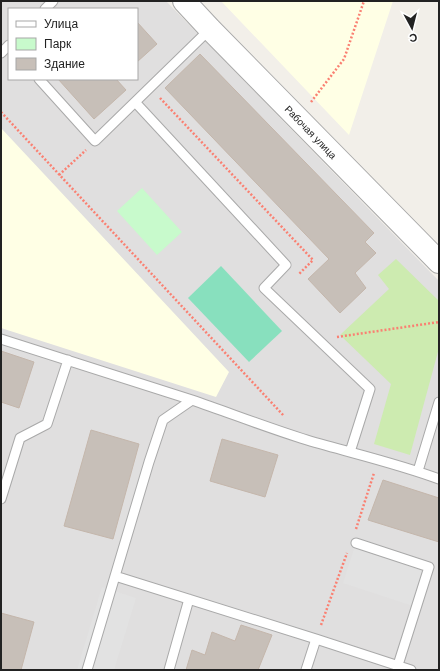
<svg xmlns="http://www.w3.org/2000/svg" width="440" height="671" viewBox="0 0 440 671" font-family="Helvetica,sans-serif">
<rect width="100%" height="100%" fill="#f2efe9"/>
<path fill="#e0dfdf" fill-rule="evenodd" d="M 1,1 L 166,1 L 439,281 L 439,670 L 1,670 ZM 9,9 L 137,9 L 137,79 L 9,79 Z"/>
<path fill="#ffffe5" d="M 221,1 L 393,1 L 349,135 Z
M 1,128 L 229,372 L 216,397 L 1,328 Z"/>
<path fill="#cdebb0" d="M 396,259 L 439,301 L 439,348 L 410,455 L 374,444 L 391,384 L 340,335 L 389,289 L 378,275 Z"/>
<path fill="#c8facc" d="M 142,188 L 182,232 L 157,255 L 117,211 Z"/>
<path fill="#88e0be" d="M 221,266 L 282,331 L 249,362 L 188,298 Z"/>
<path fill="#e2e2e2" d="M 356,543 L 429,567 L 416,607 L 343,583 Z
M 102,587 L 136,598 L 114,670 L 77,670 Z"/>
<path fill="#c7bfb8" stroke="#c4b6ab" d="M 137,22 L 157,44 L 137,62 Z
M 200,54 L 374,233 L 365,242 L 376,253 L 355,273 L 366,288 L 340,313 L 308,279 L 329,259 L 165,88 Z
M 58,79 L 116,79 L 126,90 L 94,119 Z
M 1,351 L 34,362 L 19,408 L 1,402 Z
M 91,430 L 139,444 L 113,539 L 64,526 Z
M 222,439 L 278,455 L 265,497 L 210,481 Z
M 383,480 L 439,498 L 439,542 L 368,520 Z
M 1,613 L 34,622 L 21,670 L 1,670 Z
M 241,625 L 272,635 L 258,670 L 186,670 L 192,650 L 205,655 L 212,632 L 235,641 Z"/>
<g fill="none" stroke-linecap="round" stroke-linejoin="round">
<defs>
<path id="service" d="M 45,9 L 53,1
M 1,53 L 9,45
M 39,79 L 95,141 L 210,29
M 135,102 L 286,265 L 264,288 L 370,389 L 350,452
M 1,339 L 192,400
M 418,471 L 439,402
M 1,499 L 20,438 L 47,424 L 68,360
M 356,543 L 429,567 L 398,665
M 115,576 L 316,639
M 87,670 L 149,462 L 163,420 L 192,400 C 230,413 268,428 307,440 C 351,453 396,463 439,479
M 169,670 L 189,599
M 306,670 L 316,639 L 411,670"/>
<path id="tertiary" d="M 184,1 L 210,29 L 439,262"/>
</defs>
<use href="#service" stroke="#a9a9a9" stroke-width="11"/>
<use href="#tertiary" stroke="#a9a9a9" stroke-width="24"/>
<path stroke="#fa8072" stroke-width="2.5" stroke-dasharray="2 2" stroke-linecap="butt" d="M 160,98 L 313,260 L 299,274
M 311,102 L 344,59 L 364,1
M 1,112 L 284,416
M 59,175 L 86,150
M 337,337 L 439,322
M 356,529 L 374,473
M 321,625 L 347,553"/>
<use href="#service" stroke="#fff" stroke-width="9"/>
<use href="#tertiary" stroke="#fff" stroke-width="22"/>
</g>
<g text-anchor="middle" stroke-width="3" stroke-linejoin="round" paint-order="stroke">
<g font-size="10" fill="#222" stroke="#fff">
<text transform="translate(311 132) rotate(46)" y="4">Рабочая улица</text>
</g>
</g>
<rect width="440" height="671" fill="none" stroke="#222222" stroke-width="4"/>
<rect x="8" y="8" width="130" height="72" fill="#ffffff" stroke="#a7a7a7"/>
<rect x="16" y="21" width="20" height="6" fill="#ffffff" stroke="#a7a7a7"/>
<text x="44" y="28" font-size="12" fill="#222222">Улица</text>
<rect x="16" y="38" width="20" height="12" fill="#c8facc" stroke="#a7a7a7"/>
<text x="44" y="48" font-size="12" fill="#222222">Парк</text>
<rect x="16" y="58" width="20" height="12" fill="#c7bfb8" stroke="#a7a7a7"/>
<text x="44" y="68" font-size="12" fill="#222222">Здание</text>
<g transform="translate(412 28) rotate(173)" stroke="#ffffff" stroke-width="3" paint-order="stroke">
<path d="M0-3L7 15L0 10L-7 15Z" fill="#222222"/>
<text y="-6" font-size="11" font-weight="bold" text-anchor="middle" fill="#222222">С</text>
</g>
</svg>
